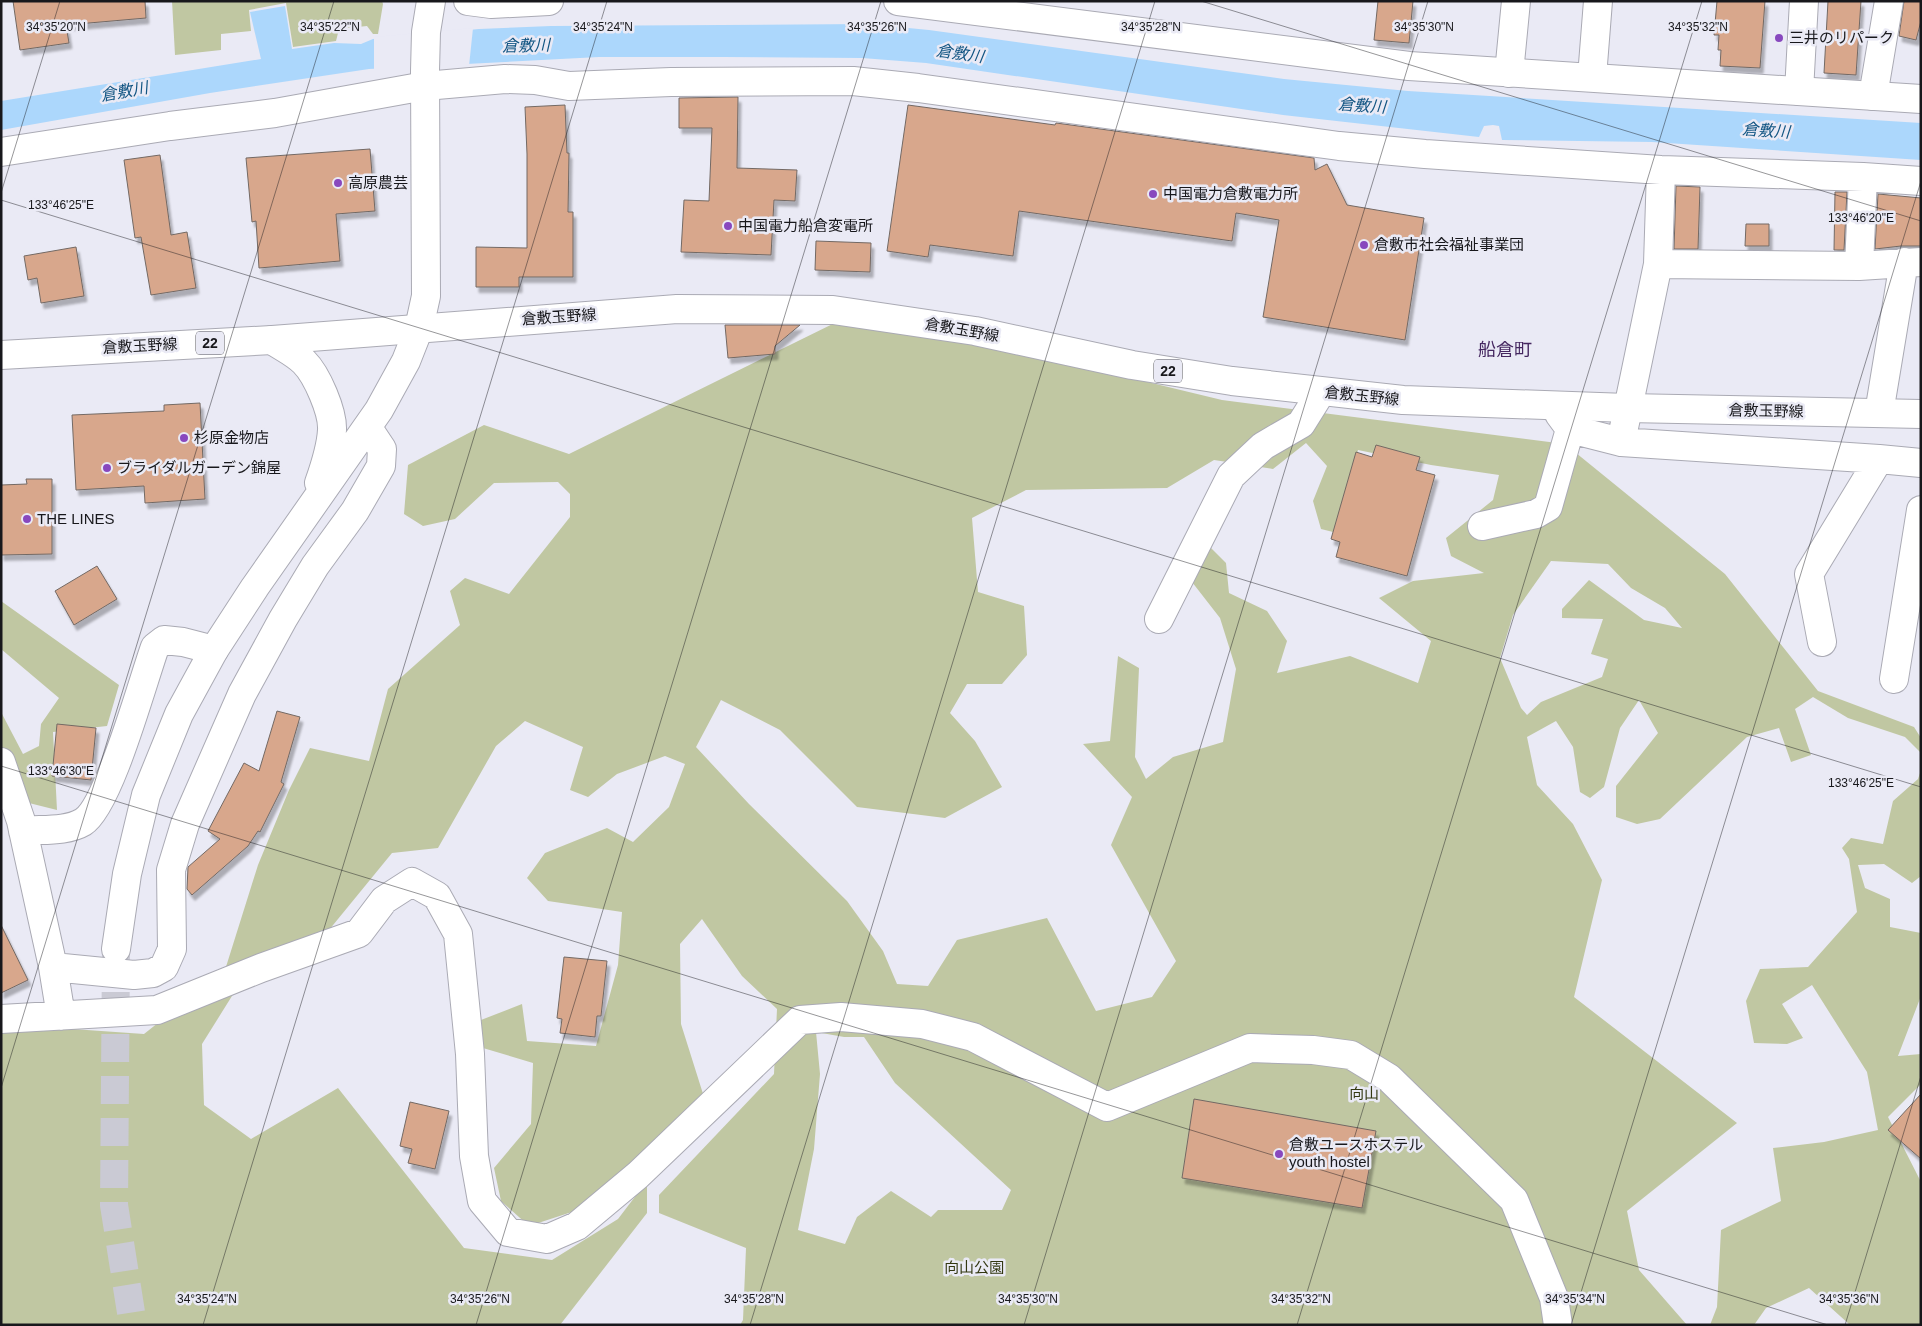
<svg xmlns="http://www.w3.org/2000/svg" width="1922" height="1326" viewBox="0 0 1922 1326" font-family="Arial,'Noto Sans JP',sans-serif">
<defs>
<filter id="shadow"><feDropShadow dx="3" dy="5.5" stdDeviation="1" flood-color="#0004"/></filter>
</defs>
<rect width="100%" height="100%" fill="#eaeaf5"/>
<path fill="#c0c7a2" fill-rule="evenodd" d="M 172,1 L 382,1 L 383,4 L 378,34 L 373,34 L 367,26 L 339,29 L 336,41 L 293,47 L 286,3 L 249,10 L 251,31 L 221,34 L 221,50 L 175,55 Z
M 857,312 L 1222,400 L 1565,444 L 1725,574 L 1818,691 L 1914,727 L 1921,738 L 1921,753 L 1905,737 L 1848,718 L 1813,697 L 1795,709 L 1811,755 L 1791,762 L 1779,728 L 1747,737 L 1660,819 L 1637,824 L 1616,817 L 1616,786 L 1658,733 L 1639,700 L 1620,728 L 1604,787 L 1590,798 L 1580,792 L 1573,747 L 1556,721 L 1527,737 L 1537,785 L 1573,824 L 1602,880 L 1574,997 L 1737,1123 L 1627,1211 L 1639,1270 L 1687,1325 L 740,1325 L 743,1320 L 746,1248 L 659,1213 L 659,1195 L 774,1074 L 777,1009 L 742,976 L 702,919 L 680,944 L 681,1024 L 704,1097 L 581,1209 L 529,1226 L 501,1201 L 494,1168 L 531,1124 L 533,1063 L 483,1048 L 481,1020 L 522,1004 L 527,1041 L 596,1046 L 618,965 L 622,912 L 548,901 L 527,878 L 545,853 L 607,828 L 633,842 L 669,807 L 685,764 L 665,756 L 617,774 L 588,797 L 570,790 L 583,747 L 525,721 L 496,746 L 438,848 L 392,853 L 329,930 L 257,956 L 202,1044 L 204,1105 L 251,1139 L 338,1088 L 464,1248 L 552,1260 L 618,1219 L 647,1181 L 647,1213 L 560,1325 L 1,1325 L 1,1024 L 144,1034 L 225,970 L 258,865 L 289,790 L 310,748 L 369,761 L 388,689 L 460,625 L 450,591 L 465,578 L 509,594 L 570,517 L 570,494 L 558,482 L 494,483 L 455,519 L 423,526 L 404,514 L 408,465 L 484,425 L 569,454 ZM 1306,443 L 1327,466 L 1313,501 L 1321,529 L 1337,533 L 1358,450 L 1431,465 L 1499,475 L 1493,500 L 1446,538 L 1451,556 L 1484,573 L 1413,581 L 1379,598 L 1431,641 L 1418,683 L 1350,656 L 1277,673 L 1287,641 L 1267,611 L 1229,593 L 1226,563 L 1207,544 L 1178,564 L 1220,618 L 1236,669 L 1223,742 L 1173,757 L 1146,779 L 1135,757 L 1139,668 L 1118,656 L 1110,741 L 1083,744 L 1132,797 L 1111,845 L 1176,961 L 1152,997 L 1096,1011 L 1047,918 L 957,940 L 928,986 L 897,984 L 883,951 L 847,901 L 749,804 L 696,747 L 721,700 L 780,730 L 857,807 L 945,818 L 1002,787 L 975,741 L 950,713 L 967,684 L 1002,684 L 1027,655 L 1024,606 L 978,592 L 972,518 L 1026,490 L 1167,488 L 1214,460 L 1273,469 ZM 1551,561 L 1608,564 L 1631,588 L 1665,608 L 1682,628 L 1644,620 L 1589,580 L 1562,609 L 1562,618 L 1603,619 L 1591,654 L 1608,659 L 1602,677 L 1541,702 L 1527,715 L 1521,708 L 1500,658 L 1513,615 ZM 816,1032 L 844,1037 L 864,1037 L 895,1083 L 1011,1190 L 1002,1210 L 938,1210 L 931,1217 L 891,1191 L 857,1217 L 845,1244 L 798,1230 L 814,1149 L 820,1074 Z
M 1,601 L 119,685 L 107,726 L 53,732 L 57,810 L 29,803 L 1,773 L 1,712 L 23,754 L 39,746 L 41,724 L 59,698 L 1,649 Z
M 1921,770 L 1921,876 L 1912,883 L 1884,864 L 1858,865 L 1865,888 L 1890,899 L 1890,927 L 1921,933 L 1921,996 L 1898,1056 L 1921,1054 L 1921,1084 L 1888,1117 L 1921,1182 L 1921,1325 L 1850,1325 L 1809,1288 L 1766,1308 L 1754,1325 L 1710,1325 L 1717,1307 L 1721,1230 L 1781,1201 L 1773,1148 L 1824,1142 L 1878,1130 L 1867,1072 L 1812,985 L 1782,1004 L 1803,1038 L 1787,1044 L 1754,1043 L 1746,1001 L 1760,969 L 1808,967 L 1857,912 L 1849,859 L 1842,848 L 1851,838 L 1883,844 L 1893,801 L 1918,779 Z"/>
<path fill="#acd7fc" d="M 285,6 L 292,49 L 334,43 L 361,44 L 373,39 L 479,29 L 551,26 L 867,24 L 929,30 L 1284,79 L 1408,91 L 1921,123 L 1921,160 L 1652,142 L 1502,140 L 1499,126 L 1493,125 L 1484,126 L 1479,137 L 1283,115 L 926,63 L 862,58 L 724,57 L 599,57 L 369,69 L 210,93 L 1,130 L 1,101 L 261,59 L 250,12 Z"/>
<path fill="#eaeaf5" d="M 473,28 L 469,66 L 374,71 L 374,37 Z"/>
<path fill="#d8a78c" stroke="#736964" filter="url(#shadow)" d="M 13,1 L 145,1 L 146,18 L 66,25 L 69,43 L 20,50 Z
M 1378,1 L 1413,1 L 1409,43 L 1374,40 Z
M 1717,1 L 1765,1 L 1760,68 L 1720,66 L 1721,50 L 1718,50 L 1719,35 L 1714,35 Z
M 1828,1 L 1861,1 L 1856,75 L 1824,73 Z
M 1904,1 L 1921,1 L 1921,21 L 1916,40 L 1899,36 Z
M 738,97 L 737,168 L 797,170 L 795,201 L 774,200 L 771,255 L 681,252 L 684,200 L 709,201 L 712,128 L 679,128 L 679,98 Z
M 565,105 L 567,153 L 569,153 L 568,212 L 573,212 L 573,277 L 519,277 L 519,287 L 476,287 L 476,247 L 527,248 L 527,154 L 525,107 Z
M 908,105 L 1055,125 L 1056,123 L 1314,158 L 1315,170 L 1327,164 L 1347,205 L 1424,218 L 1405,340 L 1263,317 L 1279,220 L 1236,213 L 1232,241 L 1019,211 L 1013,256 L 930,245 L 928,257 L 887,251 Z
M 370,149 L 375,211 L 336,214 L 340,261 L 259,268 L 256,221 L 252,222 L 246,158 Z
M 160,155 L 171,235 L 187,232 L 196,288 L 151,295 L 141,237 L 135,238 L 124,160 Z
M 1676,186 L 1700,187 L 1698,249 L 1674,249 Z
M 1835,192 L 1847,192 L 1844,250 L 1834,250 Z
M 1878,194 L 1921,198 L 1921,246 L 1901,246 L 1875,249 Z
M 1746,224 L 1769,224 L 1769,246 L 1745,246 Z
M 816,241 L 871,243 L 870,272 L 815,270 Z
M 76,247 L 84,296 L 41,303 L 37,278 L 28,280 L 24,256 Z
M 725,325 L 800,325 L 775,346 L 775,354 L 728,358 Z
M 200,403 L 205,499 L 145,503 L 144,486 L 76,490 L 72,415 L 164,411 L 164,405 Z
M 1376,445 L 1420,457 L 1416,470 L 1435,475 L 1407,576 L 1336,557 L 1340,542 L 1331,539 L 1356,452 L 1372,457 Z
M 26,479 L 52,479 L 52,554 L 1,555 L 1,485 L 27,484 Z
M 97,566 L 117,599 L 74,625 L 55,591 Z
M 277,711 L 300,717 L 281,782 L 284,784 L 260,832 L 258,831 L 248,846 L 192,895 L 187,889 L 188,867 L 220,839 L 208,831 L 244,763 L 259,771 Z
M 57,724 L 96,728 L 91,780 L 52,776 Z
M 1,925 L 28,980 L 1,993 Z
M 564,957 L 607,961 L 601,1016 L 597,1016 L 595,1037 L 560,1033 L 562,1019 L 557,1018 Z
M 1921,1094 L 1921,1159 L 1888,1130 Z
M 1194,1099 L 1376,1131 L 1362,1208 L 1182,1178 Z
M 410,1102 L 449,1111 L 435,1169 L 408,1163 L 412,1149 L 400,1146 Z"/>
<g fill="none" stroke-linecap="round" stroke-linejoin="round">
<path stroke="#cacad4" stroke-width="28" stroke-dasharray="28 14" stroke-linecap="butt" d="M 116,950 L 114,1205 L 133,1325"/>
<defs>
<path id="minor" d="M 1509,73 L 1516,1
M 1592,77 L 1598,1
M 1799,91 L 1804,1
M 1873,96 L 1889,1
M 1,152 L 170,126 L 275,113 L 425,86 L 505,79 L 535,80 L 569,86 L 671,82 L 853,81 L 918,88 L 1339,146 L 1425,154 L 1661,170 L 1863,177 L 1921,181
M 1661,170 L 1658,264 L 1621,442 L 1879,459 L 1921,463
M 1658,264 L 1859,266 L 1921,262
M 1859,266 L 1863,177
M 1879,413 L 1904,262
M 1559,414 L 1570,429 L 1621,442
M 1482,526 L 1536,514 L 1548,507 L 1570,429
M 1159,619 L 1231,476 L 1263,446 L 1301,424 L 1321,392
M 1822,642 L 1809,574 L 1879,459
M 1894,679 L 1921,510
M 1,762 L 21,821 L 53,967 L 61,1016
M 23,831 C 41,829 66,832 83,822 C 109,806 143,680 155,647 L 164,640 L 183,642 L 214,650
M 53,967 L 134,975 L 153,973 L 164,967 L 172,949 L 171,870 L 185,824 L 242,694 L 283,619 L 315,566 L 355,511 L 381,466 L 382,449 L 368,428
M 1,1019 L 157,1010 L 261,968 L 359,933 L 384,900 L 412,882 L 437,896 L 458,934 L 470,1054 L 474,1156 L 482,1201 L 508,1232 L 547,1239 L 577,1226 L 638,1175 L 800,1020 L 841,1017 L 922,1024 L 973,1037 L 1107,1107 L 1250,1048 L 1313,1050 L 1351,1055 L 1389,1078 L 1514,1200 L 1554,1298 L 1558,1325"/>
<path id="tertiary" d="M 468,1 L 491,4 L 549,1
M 898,1 L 1409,66 L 1921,99
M 272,340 C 282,347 295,353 304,362 C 317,375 333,412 332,430 C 331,448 325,466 319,483
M 116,949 L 127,874 L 146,795 L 179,714 L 214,650 L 255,587 L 379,410 L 406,361 L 419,328 L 426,296 L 425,71 L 426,32 L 431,1"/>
<path id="primary" d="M 1,355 L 272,340 L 677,309 L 833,310 L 975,331 L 1132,365 L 1232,381 L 1403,400 L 1627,408 L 1921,414"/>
</defs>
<use href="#minor" stroke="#aaaab4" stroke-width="30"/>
<use href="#tertiary" stroke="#aaaab4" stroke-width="30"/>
<use href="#primary" stroke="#aaaab4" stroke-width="30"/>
<use href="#minor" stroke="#fff" stroke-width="28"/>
<use href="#tertiary" stroke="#fff" stroke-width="28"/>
<use href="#primary" stroke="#fff" stroke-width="28"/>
</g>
<path fill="none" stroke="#18181c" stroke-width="1" stroke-opacity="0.45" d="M 1201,1 L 1921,221M 1,193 L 60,1M 1,200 L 1921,787M 1,766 L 1828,1325M 1,1088 L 334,1M 203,1325 L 607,1M 476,1325 L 881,1M 750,1325 L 1155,1M 1024,1325 L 1428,1M 1297,1325 L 1702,1M 1571,1325 L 1921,181M 1845,1325 L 1921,1076"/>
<g fill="#8848be" stroke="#eaeaf5" stroke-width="2">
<circle cx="1779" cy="38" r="5"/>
<circle cx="338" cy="183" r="5"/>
<circle cx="1153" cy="194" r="5"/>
<circle cx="728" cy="226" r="5"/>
<circle cx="1364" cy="245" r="5"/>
<circle cx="184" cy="438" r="5"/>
<circle cx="107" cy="468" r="5"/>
<circle cx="27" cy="519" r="5"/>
<circle cx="1279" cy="1154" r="5"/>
</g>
<g text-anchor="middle" stroke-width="5" stroke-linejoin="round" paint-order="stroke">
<g fill="#eaeaf5" stroke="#57575d" stroke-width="1">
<rect x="196" y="331.5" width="28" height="23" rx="4"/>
<rect x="1154" y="359.5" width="28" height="23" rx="4"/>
</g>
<g font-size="14" font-weight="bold" fill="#18181c">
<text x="210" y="348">22</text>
<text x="1168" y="376">22</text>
</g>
<g font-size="15" fill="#18181c" stroke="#eaeaf5" text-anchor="start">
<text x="1789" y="43">三井のリパーク</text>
<text x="348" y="188">高原農芸</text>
<text x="1163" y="199">中国電力倉敷電力所</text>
<text x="738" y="231">中国電力船倉変電所</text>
<text x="1374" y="250">倉敷市社会福祉事業団</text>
<text x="194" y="443">杉原金物店</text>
<text x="117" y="473">ブライダルガーデン錦屋</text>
<text x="37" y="524">THE LINES</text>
<text x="1289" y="1150">倉敷ユースホステル<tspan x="1289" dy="17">youth hostel</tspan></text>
</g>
<g font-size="15" fill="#18181c" stroke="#eaeaf5">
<text transform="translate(559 317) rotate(-4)" y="5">倉敷玉野線</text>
<text transform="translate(962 330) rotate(10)" y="5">倉敷玉野線</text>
<text transform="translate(140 346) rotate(-3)" y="5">倉敷玉野線</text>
<text transform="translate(1362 396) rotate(6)" y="5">倉敷玉野線</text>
<text transform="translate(1766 411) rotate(1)" y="5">倉敷玉野線</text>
</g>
<g font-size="15" fill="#333811" stroke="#eaeaf5">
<text x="1364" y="1099">向山</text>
<text x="974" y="1273">向山公園</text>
</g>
<g font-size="16" font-style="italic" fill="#125583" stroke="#eaeaf5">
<text transform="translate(526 45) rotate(-1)" y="6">倉敷川</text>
<text transform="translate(960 53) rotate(8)" y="6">倉敷川</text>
<text transform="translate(124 91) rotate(-10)" y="6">倉敷川</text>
<text transform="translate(1362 105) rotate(4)" y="6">倉敷川</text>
<text transform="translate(1766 130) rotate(4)" y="6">倉敷川</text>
</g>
<g font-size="18" fill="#452760" stroke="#eaeaf5">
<text x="1505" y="356">船倉町</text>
</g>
</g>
<g font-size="12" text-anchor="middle" fill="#18181c" stroke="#eaeaf5" stroke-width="5" stroke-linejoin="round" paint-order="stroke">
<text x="56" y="31">34°35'20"N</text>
<text x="330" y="31">34°35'22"N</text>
<text x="603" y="31">34°35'24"N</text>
<text x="877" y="31">34°35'26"N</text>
<text x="1151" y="31">34°35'28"N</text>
<text x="1424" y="31">34°35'30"N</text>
<text x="1698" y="31">34°35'32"N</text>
<text x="61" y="209">133°46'25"E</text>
<text x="1861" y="222">133°46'20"E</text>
<text x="61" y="775">133°46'30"E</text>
<text x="1861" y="787">133°46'25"E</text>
<text x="207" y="1303">34°35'24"N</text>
<text x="480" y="1303">34°35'26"N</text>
<text x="754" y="1303">34°35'28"N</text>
<text x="1028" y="1303">34°35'30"N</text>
<text x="1301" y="1303">34°35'32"N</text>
<text x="1575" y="1303">34°35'34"N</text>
<text x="1849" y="1303">34°35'36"N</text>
</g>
<rect width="1922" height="1326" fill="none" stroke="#18181c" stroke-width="5"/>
</svg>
